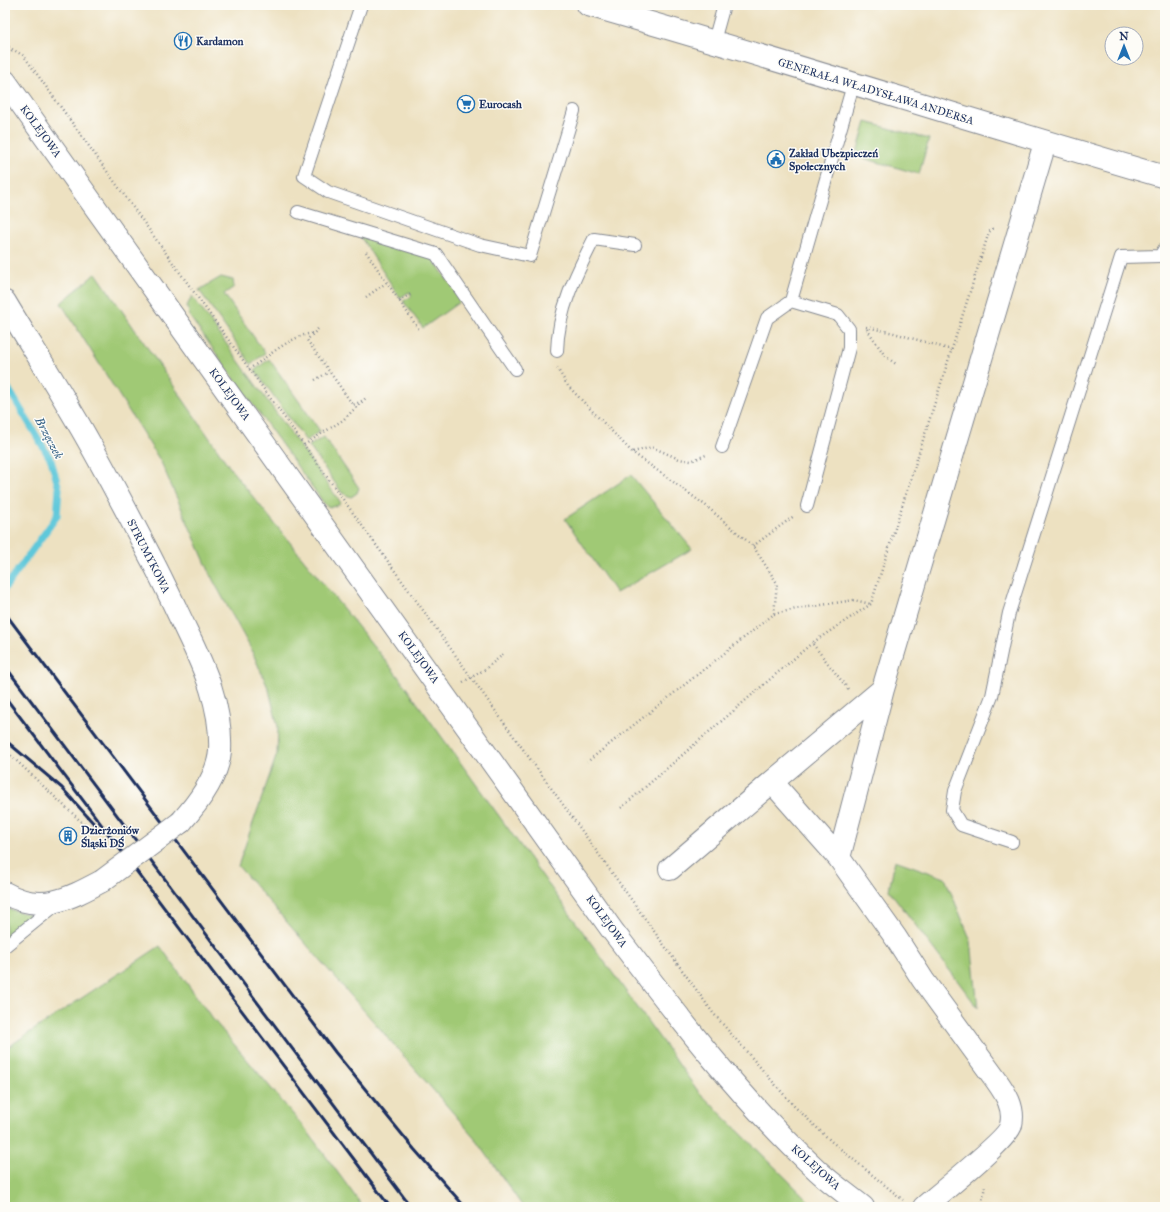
<svg xmlns="http://www.w3.org/2000/svg" width="1170" height="1212" viewBox="0 0 1170 1212" font-family="'IM FELL Great Primer',serif">
<rect width="100%" height="100%" fill="#fdfcf7"/>
<filter id="ink" filterUnits="userSpaceOnUse"><feTurbulence type="fractalNoise" baseFrequency=".025" numOctaves="2"/><feDisplacementMap in="SourceGraphic" scale="8" xChannelSelector="R" yChannelSelector="G"/><feConvolveMatrix kernelMatrix="1 2 1 2 8 2 1 2 1" color-interpolation-filters="sRGB"/></filter>
<filter id="wash" filterUnits="userSpaceOnUse"><feTurbulence type="fractalNoise" baseFrequency=".012" numOctaves="4" result="noise"/><feDisplacementMap in="SourceGraphic" scale="16" xChannelSelector="R" yChannelSelector="G"/><feGaussianBlur stdDeviation="0.9" result="paint"/><feColorMatrix in="noise" values="0 0 0 0 0 0 0 0 0 0 0 0 0 0 0 0 0 1.4 0 .05"/><feComposite in="paint" operator="in"/></filter>
<g filter="url(#wash)">
<rect width="100%" height="100%" fill="#ede1c1"/>
<path fill="#a0c974" stroke="#5e7c69" d="M 866,122 L 929,139 L 919,174 L 856,156 Z
M 360,236 L 432,258 L 462,300 L 423,328 L 403,301 L 412,296 L 409,292 L 400,298 Z
M 96,273 L 233,472 L 397,675 L 698,1091 L 815,1207 L 523,1207 L 475,1138 L 238,866 L 277,754 L 278,727 L 269,690 L 251,649 L 213,580 L 161,462 L 61,303 Z
M 221,277 L 233,280 L 234,287 L 224,294 L 265,353 L 251,364 L 199,290 Z
M 192,296 L 341,503 C 334,508 328,509 323,502 L 190,317 L 187,306 Z
M 269,359 L 320,431 L 306,441 L 255,370 Z
M 324,437 L 359,488 L 357,493 L 351,497 L 342,493 L 309,446 Z
M 631,475 L 692,549 L 616,593 L 565,519 Z
M 895,860 L 945,878 L 971,941 L 978,1008 L 889,890 Z
M 5,908 L 36,916 L 6,938 Z
M 160,946 L 212,1018 L 308,1132 L 363,1207 L 5,1207 L 5,1049 Z"/>
<g fill="none" stroke-linecap="round" stroke-linejoin="round">
<path stroke="#5fc8da" stroke-width="7" d="M 5,383 L 51,460 L 59,489 L 57,516 L 5,588"/>
</g>
</g>
<g filter="url(#ink)">
<g fill="none" stroke-linecap="round" stroke-linejoin="round">
<defs>
<path id="service" d="M 361,5 L 304,176 L 328,192 L 480,245 L 530,256 L 574,111
M 714,41 L 724,5
M 298,212 L 436,254 L 515,369
M 557,351 C 558,310 576,274 594,239 L 635,245
M 722,447 L 767,318 L 791,301
M 807,506 L 849,348 L 849,329 L 838,315 L 791,301 L 853,85
M 1012,842 L 961,825 L 952,810 L 955,791 L 992,696 L 1009,613 L 1121,257 L 1160,256 L 1165,248
M 5,946 L 57,904"/>
<path id="minor" d="M 588,5 C 781,60 972,121 1165,177
M 5,302 C 27,339 50,374 71,411 C 100,459 126,510 152,560 C 164,583 175,607 186,630 C 205,669 222,707 220,751 C 218,777 198,803 181,822
M 883,689 L 772,782 L 839,858 L 883,689 L 1045,143
M 839,858 L 896,938 L 923,980 L 996,1080 C 1006,1094 1015,1108 1011,1125 C 1009,1138 938,1195 924,1207
M 670,869 L 772,782
M 5,893 C 41,914 70,898 102,881"/>
<path id="tertiary" d="M 5,81 L 612,930 C 676,1014 740,1099 818,1171 C 832,1184 848,1195 863,1207"/>
</defs>
<use href="#service" stroke="#848890" stroke-width="14"/>
<use href="#minor" stroke="#848890" stroke-width="24"/>
<use href="#tertiary" stroke="#848890" stroke-width="24"/>
<path stroke="#848890" stroke-width="2.5" stroke-dasharray="1 3" stroke-linecap="butt" d="M 5,45 L 24,56 L 713,1013 L 793,1105 L 832,1142 L 903,1200
M 5,57 L 13,50
M 366,252 L 420,331
M 366,297 L 386,283
M 399,301 L 411,294
M 866,327 L 894,333 L 952,350
M 318,329 L 307,340 L 353,405 L 362,401
M 867,329 L 885,356 L 896,364
M 557,368 L 568,386 L 632,452 L 705,505 L 753,546 L 777,583 L 774,614 L 587,762
M 249,369 C 268,357 290,336 313,333
M 315,380 L 329,372
M 304,445 L 343,420 L 367,397
M 633,452 L 652,447 L 679,459 L 691,461 L 706,455
M 753,546 L 794,516
M 774,614 L 796,609 L 854,600 L 871,604
M 463,682 L 484,670 L 505,653
M 848,689 L 812,643 L 871,604 L 989,232 L 995,227
M 5,750 L 89,829
M 621,808 L 812,643
M 981,1207 L 985,1186"/>
<use href="#service" stroke="#fff" stroke-width="12"/>
<use href="#minor" stroke="#fff" stroke-width="22"/>
<use href="#tertiary" stroke="#fff" stroke-width="22"/>
<path stroke="#1b2f5e" stroke-width="3" d="M 5,613 L 335,1052 L 414,1149 L 465,1207
M 5,666 L 411,1207
M 5,697 L 390,1207
M 5,740 L 62,788 L 96,826"/>
<defs>
<path id="minor-bridge" d="M 102,881 L 181,822"/>
</defs>
<use href="#minor-bridge" stroke="#848890" stroke-width="24" stroke-linecap="butt"/>
<use href="#minor-bridge" stroke="#fff" stroke-width="22"/>
</g>
</g>
<defs>
<symbol id="restaurant-ring" viewBox="-11 -11 22 22"><circle r="9.5" fill="#fdfcf7" stroke="#1f6fb2" stroke-width="1.5"/><path d="M-5-6h1v4h1v-4h1v4h1v-4h1v5L-1.5 .5V6h-2V.5L-5-1ZM5-6V6H3V1.5H1.5Q1.5-4 5-6Z" fill="#1f6fb2"/></symbol>
<symbol id="supermarket-ring" viewBox="-11 -11 22 22"><circle r="9.5" fill="#fdfcf7" stroke="#1f6fb2" stroke-width="1.5"/><path d="M-6-5.5h2.5l.6 2H6L4.5 2H-2.5L-4.4-4H-6ZM-1.5 3.2a1.3 1.3 0 1 0 .1 0ZM3 3.2a1.3 1.3 0 1 0 .1 0Z" fill="#1f6fb2"/></symbol>
<symbol id="civic-ring" viewBox="-11 -11 22 22"><circle r="9.5" fill="#fdfcf7" stroke="#1f6fb2" stroke-width="1.5"/><path d="M-.6-6.5H3V-4.5H.6V-3L4-1V1h2V6H-6V1h2V-1L-.6-3ZM-1.2 2.5V6h2.4V2.5Z" fill="#1f6fb2"/></symbol>
<symbol id="building-ring" viewBox="-11 -11 22 22"><circle r="9.5" fill="#fdfcf7" stroke="#1f6fb2" stroke-width="1.5"/><path d="M-4-6H4V6H1V3H-1V6H-4ZM-2.5-4.3h1.7v1.8h-1.7ZM.8-4.3h1.7v1.8H.8ZM-2.5-1h1.7V.8h-1.7ZM.8-1h1.7V.8H.8Z" fill="#1f6fb2"/></symbol>
</defs>
<g fill-rule="evenodd">
<use href="#restaurant-ring" x="173" y="31" width="20" height="20"/>
<use href="#supermarket-ring" x="456" y="94" width="20" height="20"/>
<use href="#civic-ring" x="766" y="149" width="20" height="20"/>
<use href="#building-ring" x="58" y="826" width="20" height="20"/>
</g>
<g text-anchor="middle" stroke-width="3" stroke-linejoin="round" paint-order="stroke">
<g font-size="11" font-weight="bold" fill="#1b2f5e" stroke="#fdfcf7" text-anchor="start">
<text x="196" y="45">Kardamon</text>
<text x="479" y="108">Eurocash</text>
<text x="789" y="157">Zakład Ubezpieczeń<tspan x="789" dy="13">Społecznych</tspan></text>
<text x="81" y="834">Dzierżoniów<tspan x="81" dy="13">Śląski DŚ</tspan></text>
</g>
<g font-size="11" fill="#1b2f5e" stroke="#fdfcf7">
<text transform="translate(876 91) rotate(17)" y="4">GENERAŁA WŁADYSŁAWA ANDERSA</text>
<text transform="translate(41 131) rotate(54)" y="4">KOLEJOWA</text>
<text transform="translate(230 394) rotate(54)" y="4">KOLEJOWA</text>
<text transform="translate(149 556) rotate(63)" y="4">STRUMYKOWA</text>
<text transform="translate(419 657) rotate(54)" y="4">KOLEJOWA</text>
<text transform="translate(607 921) rotate(54)" y="4">KOLEJOWA</text>
<text transform="translate(816 1167) rotate(42)" y="4">KOLEJOWA</text>
</g>
<g font-size="12" font-style="italic" fill="#2f5d83" stroke="#fdfcf7">
<text transform="translate(49 438) rotate(62)" y="4">Brzęczek</text>
</g>
</g>
<rect width="1170" height="1212" fill="none" stroke="#fdfcf7" stroke-width="20"/>
<g transform="translate(1124 46)"><circle r="19" fill="#fdfcf7" stroke="#a3aaba"/>
<path d="M0-3L7 15L0 10L-7 15Z" fill="#1f6fb2"/>
<text y="-6" font-size="11" font-weight="bold" text-anchor="middle" fill="#1b2f5e">N</text>
</g>
</svg>
